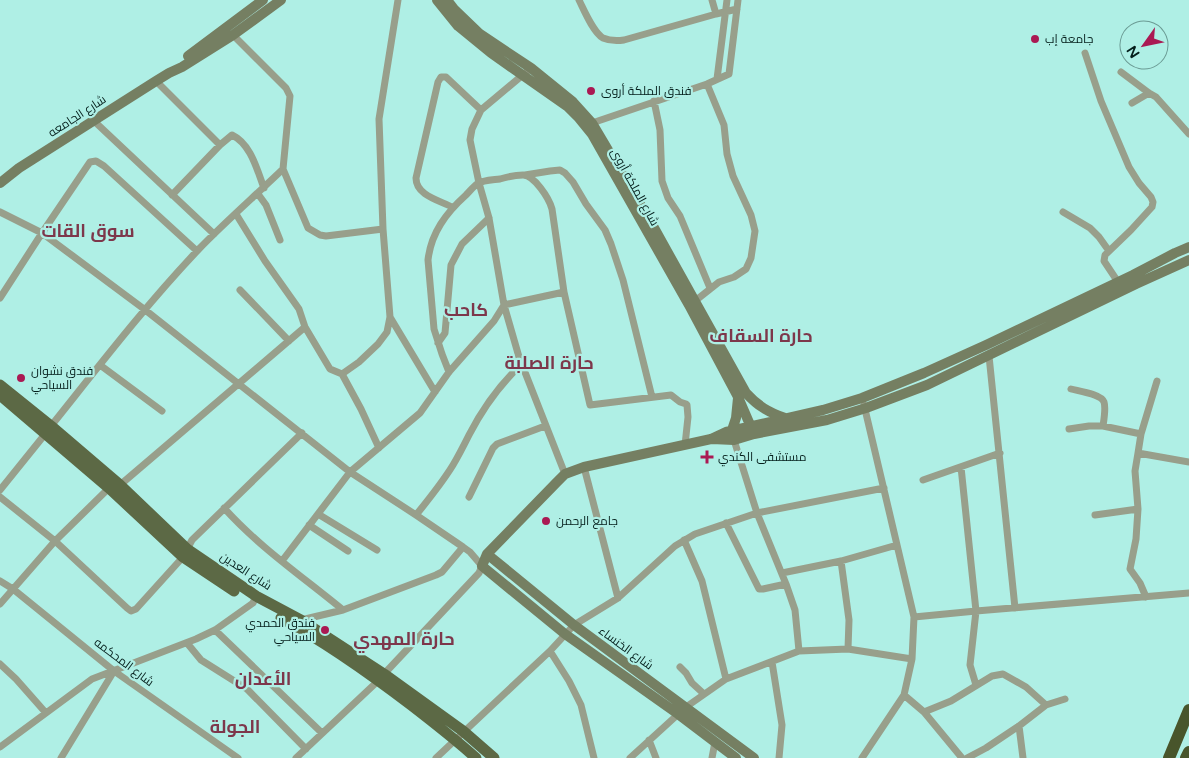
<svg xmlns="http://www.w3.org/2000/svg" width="1189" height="758" viewBox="0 0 1189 758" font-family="'Varela Round',Cairo,sans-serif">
<rect width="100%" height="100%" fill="#afefe5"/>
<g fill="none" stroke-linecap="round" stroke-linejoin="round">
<path stroke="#989f8b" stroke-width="7" d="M 579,0 C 584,10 593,32 603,38 C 610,41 617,41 624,40 L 716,14 L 737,9
M 712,0 L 716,14
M 233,35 L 286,88 L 290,96 L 283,169 L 308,228 L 320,235 L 326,236 L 383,229
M 1085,53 L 1101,101 L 1129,167 L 1139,183 L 1151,197 L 1153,202 L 1152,207 L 1131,230 L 1105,255 L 1104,261 L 1118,282
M 531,68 L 481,110 L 472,129 L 470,140 L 479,183 L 489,218 L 504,305 L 519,357 L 565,474
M 1121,72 L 1149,93 L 1156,97 L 1189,134
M 717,79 L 727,0
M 156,81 L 220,145
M 654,101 L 660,130 L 662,181 L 668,198 L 680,216 L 710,288
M 1132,103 L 1149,93
M 94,121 L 214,234
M 592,123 L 707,84 L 729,74 L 738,0
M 525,175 L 550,171 L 560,170 L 565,173 L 573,182 L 586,204 L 605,230 L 611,244 L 623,280 L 652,397
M 258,194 L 266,205 L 280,240
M 172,195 L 220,145 L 232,135 C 251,144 257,170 264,188
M 452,207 C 438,200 416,195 416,178 L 438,82 L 441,77 L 446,77 L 481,110
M 0,212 L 42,233 L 144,309 L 350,472 L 416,515 L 463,547 L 470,552 L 482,566 L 479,573 L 384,674
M 1063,212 L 1090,228 L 1099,237 L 1109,251
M 236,214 L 265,261 L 299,309 L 305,327 L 330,369 L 342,374 L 361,409 L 379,448
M 240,290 L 289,341
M 0,298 L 42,233 L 90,162 L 96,161 L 104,166 L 197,251
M 695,301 L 719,282 L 734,277 L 746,269 L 751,258 L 755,231 L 751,215 L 733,176 L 727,154 L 724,125 L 707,84
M 390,317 L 435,392
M 438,343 L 445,333 L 451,265 L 462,244 L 489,218
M 989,356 L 1015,608
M 100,365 L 162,411
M 449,372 L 442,354 L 434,329 L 428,260 C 431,233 446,213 466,195 C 470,191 473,187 477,184 C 483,180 493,180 500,179 C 507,177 515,175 523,175 C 534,175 549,198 552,209 L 564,292 L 590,405 L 671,395 L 680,402 L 686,404 L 687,405 L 688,417 L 685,445
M 342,374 L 359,362 L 378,344 L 387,332 L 390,317 L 383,229 L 379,119 L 398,0
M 1071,389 C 1078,391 1101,394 1104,402 C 1106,408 1104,419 1103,426
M 51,426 C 99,366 145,306 198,250 C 225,222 255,196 283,169
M 1069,429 L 1089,426 L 1103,426 L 1141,434
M 734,440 L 757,513 L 786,584 L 795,610 L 799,651
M 1138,453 L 1141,434 L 1157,381
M 584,467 L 618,598
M 961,467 L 976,611 L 970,665 L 976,685
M 923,480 L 1000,453
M 120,485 L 305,327
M 0,490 L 46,433
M 0,497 L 55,541 L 127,608 L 131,611 L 136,609 L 183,557 L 192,540 L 302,433
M 469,497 L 493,448 L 497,444 L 545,426
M 224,508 C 259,547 303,577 343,610
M 318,514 L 377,550
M 416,515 C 429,499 442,483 453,465 C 459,455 464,445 469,435 C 483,408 500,384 522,364
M 1095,515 L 1138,509
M 726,523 L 759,589 L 763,589 L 786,584
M 309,525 L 348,551
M 684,540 L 702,581 L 726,679
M 282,561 L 350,472 L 420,413 L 449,372 L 494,321 L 504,305 L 564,292
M 782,573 L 841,561 L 897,545
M 0,581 L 13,589 L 114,671 L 238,758
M 1146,597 L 1140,583 L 1130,569 L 1136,539 L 1138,509 L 1135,471 L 1138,453 L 1189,462
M 0,604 L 55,541 L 109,488
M 914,617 L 976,611 L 1189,593
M 301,620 L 343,610 L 436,575 L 442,572 L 463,547
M 215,630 L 322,733
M 187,643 L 201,660 L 247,689 L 306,749
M 848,649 L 912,659
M 550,651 L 569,681 L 581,705 L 594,758
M 772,662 L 782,725 L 779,758
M 0,664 L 16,679 L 46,713
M 680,667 L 686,673 L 692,683 L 704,694
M 904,695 L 924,712 L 962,758
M 924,712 L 951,701 L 992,676 L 1003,674 L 1026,687 L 1046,705
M 1019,726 L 1023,758
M 649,740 L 656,758
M 0,747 L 92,679 L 196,639 L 215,630 L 253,603 L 256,596
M 61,758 L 114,671
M 296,758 L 379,680
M 436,758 L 550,651 L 574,625 L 618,598 L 675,546 L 695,534 L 757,513 L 884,488
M 630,758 L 686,707 L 726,679 L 799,651 L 848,649 L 849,620 L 841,561
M 712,758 L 715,742
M 862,758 L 904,695 L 912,659 L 914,617 L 864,405
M 967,758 L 986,748 L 1019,726 L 1046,705 L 1065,699"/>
<path stroke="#757f62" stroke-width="10" d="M 437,0 L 458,26 L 491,53 L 568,107 L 579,118 L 592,134 L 689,305 L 738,397 L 754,434
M 447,0 L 454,9 L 480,34 L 531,68 L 573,102 L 592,123 L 653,226 L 746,393 C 758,406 768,412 785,418
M 188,56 L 263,0
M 0,183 L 19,168 L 156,81 L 169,73 L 182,67 L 233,35 L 281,0
M 732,430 L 736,418 L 738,398
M 712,439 L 734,440 L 754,434 L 827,420 L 866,408 L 927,385 L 1136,284 L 1189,260
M 487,554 L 574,625 L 754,758
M 736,758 L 678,714 L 565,634 L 482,566 L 487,554 L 557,482 L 565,474 L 584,467 L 711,439 L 726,432 L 823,410 L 862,398 L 924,373 L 986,345 L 1133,275 L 1175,253 L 1189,247"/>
<path stroke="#5c6945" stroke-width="11" d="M 0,385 L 51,426 L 120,485 L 187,549 L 256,596 L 301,620 L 384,674 L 463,731 L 494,758
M 0,395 L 109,488 L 183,557 L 234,591
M 281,618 C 327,643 369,673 411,705 C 433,722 455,739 476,758"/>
<path stroke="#48552b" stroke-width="12" d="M 1169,758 L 1189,710
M 1186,758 L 1189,752"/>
</g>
<g fill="#aa1953" stroke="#afefe5" stroke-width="2">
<circle cx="1035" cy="39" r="5"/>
<circle cx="591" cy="91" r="5"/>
<circle cx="21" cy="378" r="5"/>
<path d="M704.5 449.5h5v5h5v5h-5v5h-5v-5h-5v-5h5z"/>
<circle cx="546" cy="521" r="5"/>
<circle cx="325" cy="630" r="5"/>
</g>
<g text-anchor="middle" stroke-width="4.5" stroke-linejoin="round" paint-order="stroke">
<g font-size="12" fill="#041e1b" stroke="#afefe5" text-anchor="start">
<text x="1045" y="43">جامعة إب</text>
<text x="601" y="95">فندق الملكة أروى</text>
<text x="31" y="375">فندق نشوان<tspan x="31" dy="14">السياحي</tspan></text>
<text x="718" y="461">مستشفى الكندي</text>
<text x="556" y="525">جامع الرحمن</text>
<text x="315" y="627" text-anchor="end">فندق الحمدي<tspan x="315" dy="14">السياحي</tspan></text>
</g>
<g font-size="12" fill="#041e1b" stroke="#afefe5">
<text transform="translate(77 116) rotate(-33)" y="4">شارع الجامعه</text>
<text transform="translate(635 187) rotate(61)" y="4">شارع الملكة أروى</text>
<text transform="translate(246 571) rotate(33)" y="4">شارع العدين</text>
<text transform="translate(626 648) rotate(36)" y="4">شارع الخنساء</text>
<text transform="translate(124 662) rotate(37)" y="4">شارع المحكمه</text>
</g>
<g font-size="18" font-weight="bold" fill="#7d374b" stroke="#afefe5">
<text x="88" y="237">سوق القات</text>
<text x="466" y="316">كاحب</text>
<text x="761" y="342">حارة السقاف</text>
<text x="549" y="369">حارة الصلبة</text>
<text x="404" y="645">حارة المهدي</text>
<text x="263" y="685">الأعدان</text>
<text x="235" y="733">الجولة</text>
</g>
</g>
<g transform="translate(1144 45) rotate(237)"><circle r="24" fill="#afefe5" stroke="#6b9b94"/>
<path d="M0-4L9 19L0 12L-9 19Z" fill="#aa1953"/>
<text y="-8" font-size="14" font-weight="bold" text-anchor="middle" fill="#041e1b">N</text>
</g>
</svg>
